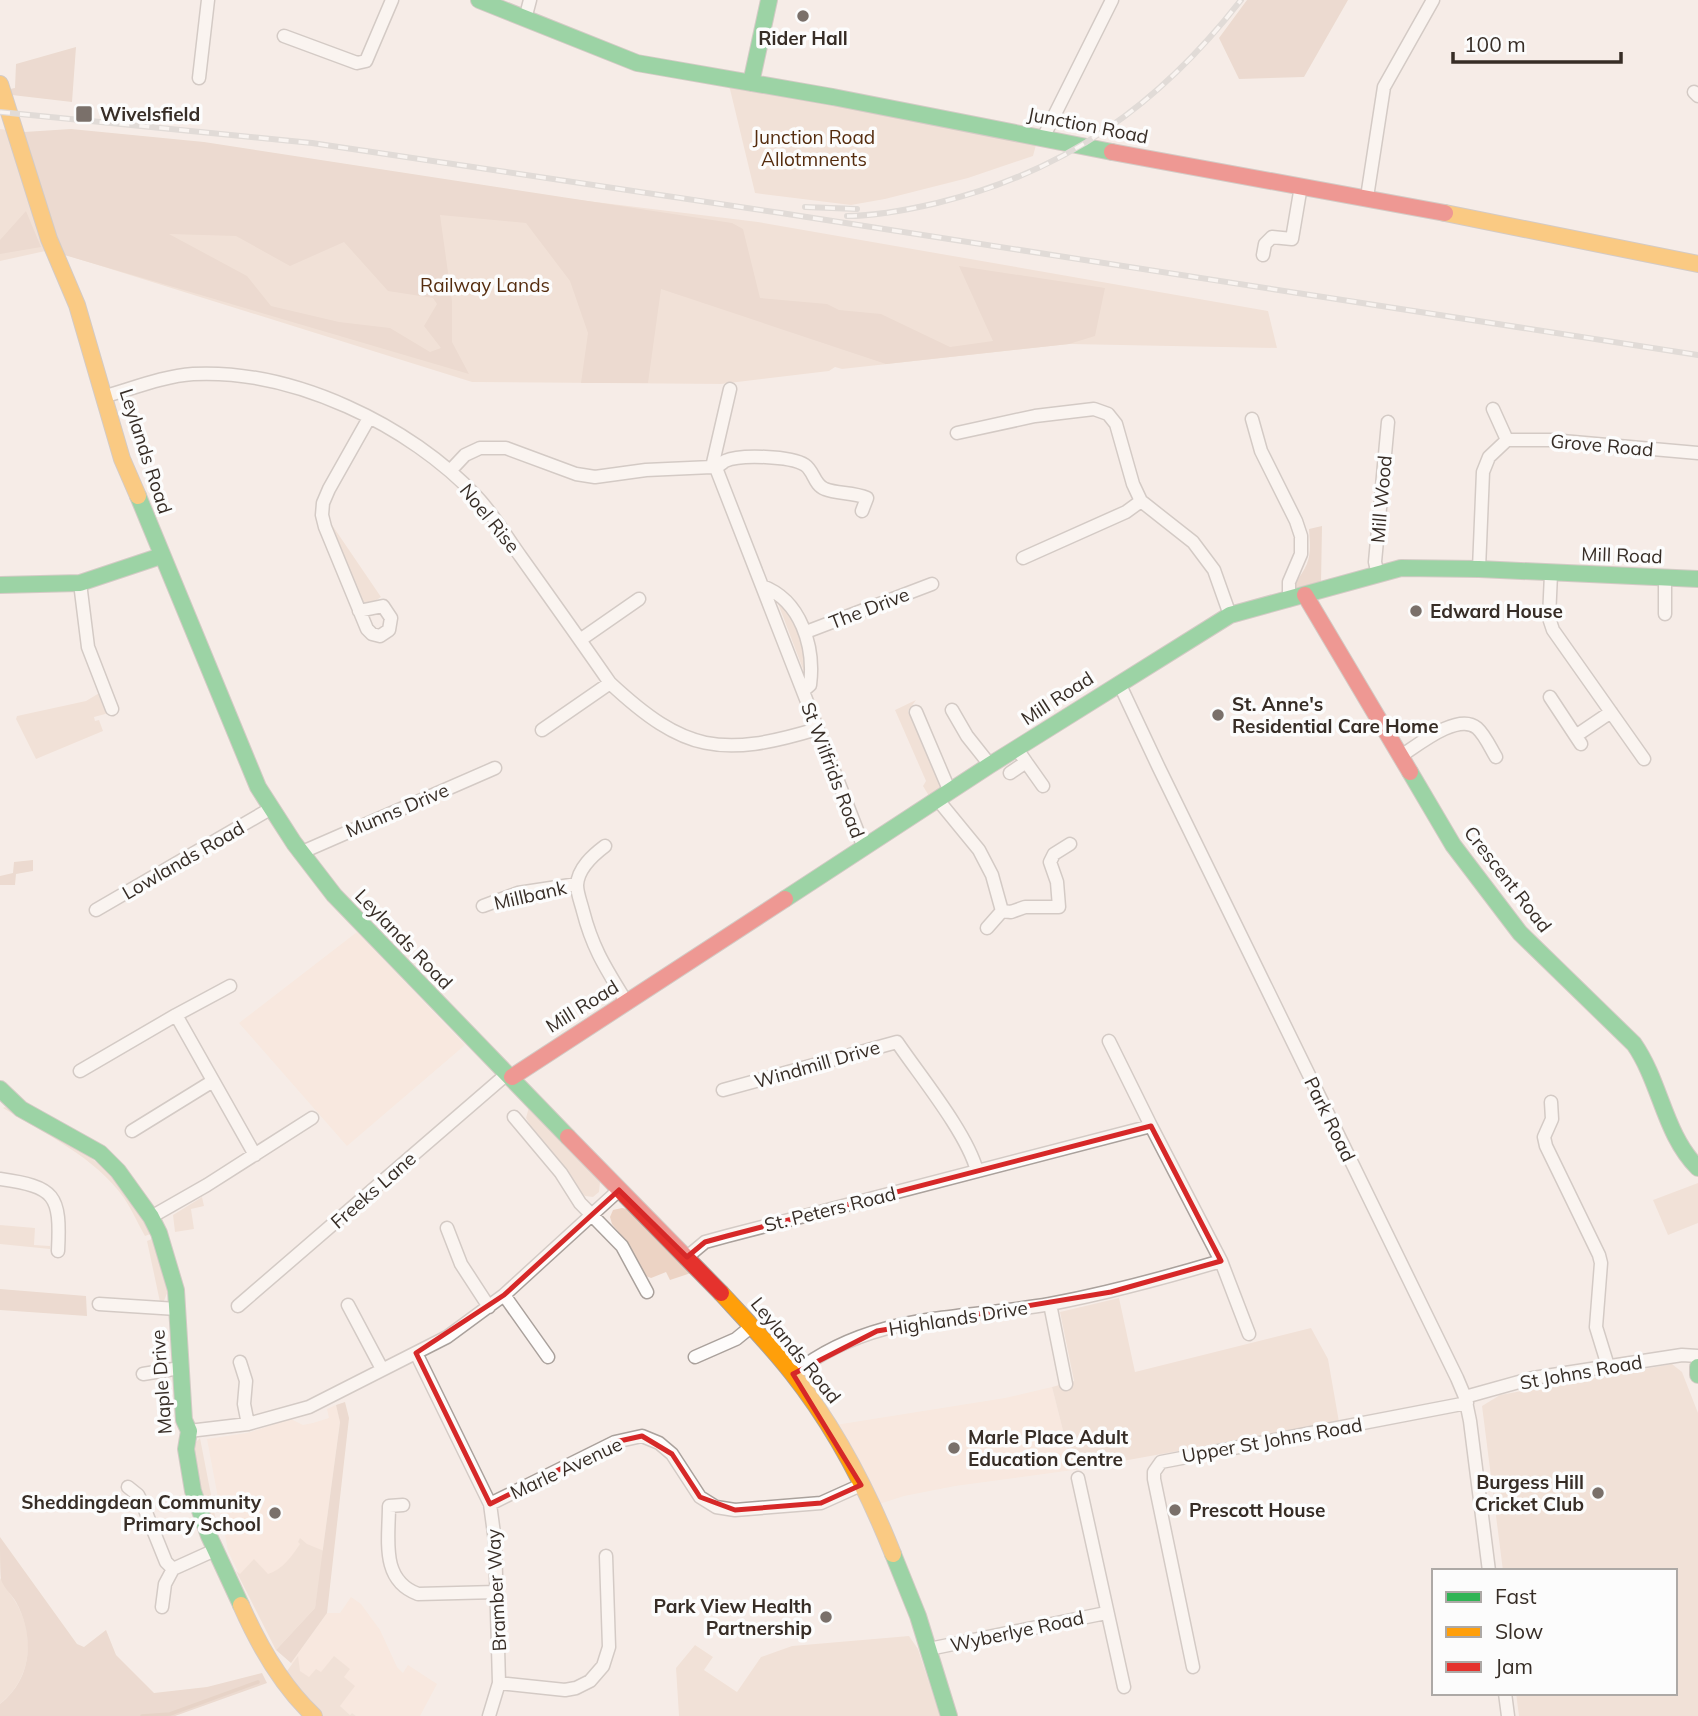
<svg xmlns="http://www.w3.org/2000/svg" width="1698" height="1716" viewBox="0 0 1698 1716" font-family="Mulish,sans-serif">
<rect width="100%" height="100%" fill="#f6ece7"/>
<path fill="#fae2d4" d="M 357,932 L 465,1045 L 347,1146 L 239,1023 Z
M 1052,1387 L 1073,1470 L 955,1486 L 904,1496 L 873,1506 L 829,1426 L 1005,1398 Z
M 336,1405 L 340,1421 L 315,1608 L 276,1650 L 228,1551 L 207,1439 L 247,1433 L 291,1419 L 303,1425 L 313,1423 L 329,1418 L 327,1409 Z
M 351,1597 L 361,1604 L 380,1630 L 397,1667 L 403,1673 L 408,1665 L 437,1684 L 420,1716 L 356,1716 L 352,1713 L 350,1715 L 291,1663 L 327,1613 L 340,1613 Z"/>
<path fill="#ecd3c4" d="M 729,85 L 1036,145 L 1033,156 L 968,178 L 885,199 L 851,205 L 755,193 Z
M 0,129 L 758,222 L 1268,311 L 1277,348 L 1069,344 L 842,369 L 835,367 L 829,371 L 721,384 L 472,382 L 50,250 L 0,261 Z
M 330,522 L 381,597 L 369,605 L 363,603 Z
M 776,598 C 800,629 803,638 806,677 Z
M 101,692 L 109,713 L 94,717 L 95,721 L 99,720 L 103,731 L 36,759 L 16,719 L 17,716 L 86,701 Z
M 916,700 L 908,711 L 942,788 L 929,796 L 923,786 L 926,781 L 895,710 Z
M 5,1107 L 87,1155 L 109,1172 L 153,1233 L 145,1236 C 138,1224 132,1210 124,1198 C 95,1157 45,1134 3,1108 Z
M 529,1107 L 600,1182 L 599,1192 L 593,1197 L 585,1196 L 579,1191 L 538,1139 L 526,1118 Z
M 1698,1183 L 1698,1223 L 1668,1235 L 1653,1200 Z
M 202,1197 L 204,1206 L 191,1209 L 194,1229 L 175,1232 L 173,1215 Z
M 622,1208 L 627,1209 L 691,1273 L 670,1280 L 666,1272 L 651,1278 L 643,1275 L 627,1242 L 612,1224 L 610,1217 L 613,1210 Z
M 0,1225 L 35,1228 L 34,1245 L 50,1246 L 50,1249 L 0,1244 Z
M 154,1238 L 169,1288 L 164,1301 L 160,1302 L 147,1241 Z
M 1119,1298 L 1135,1372 L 1311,1328 L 1328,1359 L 1339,1422 L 1073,1470 L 1052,1387 L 1074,1381 L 1060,1312 Z
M 1672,1364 L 1682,1372 L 1698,1413 L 1698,1716 L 1519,1716 L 1516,1693 L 1675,1693 L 1675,1571 L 1503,1571 L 1482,1406 L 1500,1395 Z
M 200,1438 L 224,1562 L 201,1501 L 190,1452 L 194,1444 Z
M 300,1538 L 307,1544 L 324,1551 L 315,1608 L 276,1650 L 236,1571 L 240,1574 L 254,1559 L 268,1574 C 282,1570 292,1556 300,1544 L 298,1542 Z
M 0,1578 C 4,1586 10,1593 15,1601 C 36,1635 32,1679 0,1704 Z
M 909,1636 L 918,1649 L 940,1716 L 679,1716 L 676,1668 L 695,1645 L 713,1657 L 704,1670 L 737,1692 L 761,1657 L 792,1646 Z
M 298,1656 L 300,1671 L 309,1677 L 316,1669 L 321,1672 L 334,1656 L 350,1669 L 344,1677 L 355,1686 L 340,1706 L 350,1715 L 352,1713 L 356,1716 L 319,1716 L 284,1675 Z"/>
<path fill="#dfc4b3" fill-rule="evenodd" d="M 1247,0 L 1348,0 L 1304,77 L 1239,79 L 1219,38 Z
M 76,47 L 72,102 L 12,95 L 10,89 L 15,88 L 16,64 Z
M 71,129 L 204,142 L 732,223 L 743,229 L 760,298 L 827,304 L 839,310 L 881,314 L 950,347 L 993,341 L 959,266 L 1105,288 L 1095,336 L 1069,344 L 886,364 L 661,289 L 648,383 L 581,383 L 588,333 L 570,281 L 526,223 L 440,215 L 452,301 L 452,342 L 469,374 L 61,254 L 24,132 ZM 169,234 L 236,236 L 290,266 L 344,242 L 388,291 L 433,298 L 437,304 L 424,326 L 441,348 L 430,352 L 390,328 L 339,322 L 271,306 L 247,276 Z
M 26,211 L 41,247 L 0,254 L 0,240 Z
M 1322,526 L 1321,584 L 1295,588 L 1294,584 C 1311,563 1311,555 1309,529 Z
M 33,860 L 33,871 L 16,874 L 15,885 L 0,885 L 0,876 L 13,873 L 14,862 Z
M 0,1289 L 86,1296 L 87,1316 L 0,1310 Z
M 345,1402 L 349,1418 L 327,1613 L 291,1663 L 276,1650 L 315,1608 L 340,1422 L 336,1405 Z
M 0,1537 L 77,1644 L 84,1647 L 106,1630 L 116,1655 L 154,1693 L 207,1687 L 262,1673 L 267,1683 L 175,1716 L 0,1716 L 0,1704 C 32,1679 35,1637 16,1602 C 12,1595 4,1588 1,1580 C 0,1568 0,1549 0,1537 Z"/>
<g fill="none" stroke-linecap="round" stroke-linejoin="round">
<path stroke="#d4b4a0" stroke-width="3.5" d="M 142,1716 L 170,1714 L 258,1682"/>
<defs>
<path id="street" d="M 525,19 L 530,0
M 284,36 L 357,63 L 366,61 L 392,0
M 199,78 L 208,0
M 1694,92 L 1698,96
M 1043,138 L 1112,0
M 1367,197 L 1384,87 L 1433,0
M 1263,255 L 1265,244 L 1272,237 L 1292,239 L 1301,186
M 106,396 C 134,388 164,376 193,374 C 293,369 410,425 477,497 C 494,515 507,538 521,557 C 551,599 581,641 610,683 C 684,752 721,758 817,729
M 1493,409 L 1507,440
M 1252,419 L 1261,451 L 1296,521 L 1301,536 L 1301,554 L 1289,582 L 1289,600
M 957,433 L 1035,416 L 1094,409 L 1108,414 L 1116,424 L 1133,484 L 1141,501 L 1193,542 L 1214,570 L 1230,615
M 712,467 L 716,468 L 864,848
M 712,467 L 730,389
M 716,468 C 719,466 722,463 725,461 C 740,454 791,456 805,465 C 814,471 814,485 825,489 C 837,494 853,492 867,498 L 862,511
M 450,471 L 465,455 L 480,448 L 506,448 L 576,474 L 595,477 L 646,470 L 712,467
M 1023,558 L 1126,512 L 1141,501
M 1479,569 L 1483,472 L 1489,457 L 1507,440 L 1551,440 L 1698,453
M 1551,574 L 1549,618 L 1553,630 L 1644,759
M 1378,575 L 1375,562 L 1388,422
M 80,583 L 88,647 L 112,709
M 762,586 C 801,600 815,647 810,685 L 803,691
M 359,611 L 383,606 L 391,618 L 389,630 L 380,636 L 372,634 L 367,629 L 325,527 L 322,515 L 323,503 L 329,489 L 369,418
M 1665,614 L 1665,578
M 806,632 L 932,584
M 580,640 L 639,599
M 1119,683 L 1159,768 L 1457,1378 L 1465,1397 L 1470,1421 L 1489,1571
M 1550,697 L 1581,744
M 952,710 L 967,736 L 990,765
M 916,712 L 950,792
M 542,730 L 610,683
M 1577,735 L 1611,712
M 1401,756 C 1418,745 1458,712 1477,728 C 1485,735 1491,749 1496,757
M 1026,762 L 1043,786
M 1010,773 L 1026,762 L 1017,749
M 938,800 L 979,850 L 992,875 L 1002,911 L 1011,912 L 1025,907 L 1059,907 L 1057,882 L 1050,862 L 1054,854 L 1070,844
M 605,846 C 593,855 578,868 577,885 C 577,893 581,903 583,911 C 593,950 607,970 627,1003
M 300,853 L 495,768
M 483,906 L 518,893 L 577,884
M 96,910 L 270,809
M 987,928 L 1002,911
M 176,1015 L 230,986
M 80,1071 L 176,1015 L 255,1155
M 723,1090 L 897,1042 C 920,1076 967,1133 977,1171
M 1551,1102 L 1552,1119 L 1544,1137 L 1546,1146 L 1599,1255 L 1601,1263 L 1596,1327 L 1608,1366
M 514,1117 L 561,1173 L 580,1203 L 622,1246 L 647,1292
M 1151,1126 L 1221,1261 L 1249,1334
M 132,1131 L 213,1081
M 0,1179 C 55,1187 61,1194 58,1251
M 151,1217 L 207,1185 L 312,1118
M 447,1228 L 461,1264 L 489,1307
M 687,1257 L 705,1242 L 727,1236 L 1151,1126 L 1109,1041
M 504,1295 L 548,1357
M 99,1304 L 177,1309
M 1050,1304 L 1066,1384
M 348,1305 L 382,1369
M 238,1306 L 508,1073
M 416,1353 L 490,1504 L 495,1541 L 499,1683 L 489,1716
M 695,1357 L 736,1339 L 752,1326
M 240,1362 L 246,1381 L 244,1404 L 248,1424
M 143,1374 L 180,1368
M 793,1374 C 872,1312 958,1320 1050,1304 C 1108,1293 1164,1278 1221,1261
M 1465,1397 L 1533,1378 L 1682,1355 L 1698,1356
M 189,1431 L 248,1424 L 309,1407 L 447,1337 L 504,1295 L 619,1190
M 1078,1478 L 1124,1687
M 128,1487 L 138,1495 L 143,1505 L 166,1562 L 173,1569 L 215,1550
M 490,1504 L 615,1442 L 642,1436 L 659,1443 L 672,1454 L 700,1497 L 716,1507 L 735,1510 L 821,1503 L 861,1485
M 403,1505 L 389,1506 C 389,1539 380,1580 418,1594 L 497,1592
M 162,1607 L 165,1584 L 173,1569
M 929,1649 L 1106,1613
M 1193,1667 L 1154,1479 L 1154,1472 L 1161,1462 L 1467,1403
M 499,1683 L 565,1690 L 576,1688 L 590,1681 L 603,1666 L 609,1647 L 606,1556
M 1505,1693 L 1508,1716"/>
<path id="fast" d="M 479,0 L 637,63 L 833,97 L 1112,152
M 751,83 L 769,0
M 138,496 L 258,787 L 294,843 L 334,895 L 568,1137
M 0,585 L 80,583 L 161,556
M 1410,772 L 1453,845 L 1520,933 L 1634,1044 C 1661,1083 1664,1134 1698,1168
M 785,899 L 990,765 L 1230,615 L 1401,568 L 1479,569 L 1698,579
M 0,1089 L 21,1109 L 100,1153 L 118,1171 L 151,1217 L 159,1233 L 176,1290 L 184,1420 L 189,1431 L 186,1449 L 193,1491 L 209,1536 L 241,1605
M 1698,1367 L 1698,1375
M 893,1554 L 918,1616 L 949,1716"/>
<path id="slow" d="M 0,84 L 49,239 L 77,305 L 122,459 L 138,496
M 1445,213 L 1698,264
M 721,1293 C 745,1319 770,1345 792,1373 C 834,1426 868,1491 893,1554
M 241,1605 C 259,1646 281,1685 314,1716"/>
<path id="jam" d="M 1112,152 L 1445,213
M 1305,595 L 1410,772
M 512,1077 L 785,899
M 568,1137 L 721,1293"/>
</defs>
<use href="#street" stroke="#aaa19c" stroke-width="15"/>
<use href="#fast" stroke="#aaa19c" stroke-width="18"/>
<use href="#slow" stroke="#aaa19c" stroke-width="18"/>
<use href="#jam" stroke="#aaa19c" stroke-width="18"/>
<use href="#street" stroke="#fefcfb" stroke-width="12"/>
<use href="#fast" stroke="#30b455" stroke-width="16"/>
<use href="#slow" stroke="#ff9f0a" stroke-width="16"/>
<use href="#jam" stroke="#e5322d" stroke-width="16"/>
<defs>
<path id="rail" d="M 0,112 L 312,143 L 781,213 L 1698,355
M 805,207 L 857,209
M 847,216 C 877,216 907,210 937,203 C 1066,172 1160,104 1241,0"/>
</defs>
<use href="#rail" stroke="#c7c5c3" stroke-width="6"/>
<use href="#rail" stroke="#fcfcfc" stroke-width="3.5" stroke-dasharray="10" stroke-linecap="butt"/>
</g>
<path d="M0 0H1698V1716H0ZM 1151,1126 L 1221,1261 L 1111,1292 L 877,1331 L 793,1374 L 861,1485 L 821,1503 L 735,1510 L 700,1497 L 672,1454 L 642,1436 L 615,1442 L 490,1504 L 416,1353 L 504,1295 L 619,1190 L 687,1257 L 705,1242 L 727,1236 Z" fill="#f6ece7" fill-opacity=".55" fill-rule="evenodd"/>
<path fill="none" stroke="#d62828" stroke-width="5" stroke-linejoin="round" d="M 1151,1126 L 1221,1261 L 1111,1292 L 877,1331 L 793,1374 L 861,1485 L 821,1503 L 735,1510 L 700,1497 L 672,1454 L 642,1436 L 615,1442 L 490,1504 L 416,1353 L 504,1295 L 619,1190 L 687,1257 L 705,1242 L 727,1236 Z"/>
<g fill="#7a706a" stroke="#fcfcfc" stroke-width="2.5">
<circle cx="803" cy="16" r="7"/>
<rect x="75" y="105" width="18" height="18" rx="3.5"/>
<circle cx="1416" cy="611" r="7"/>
<circle cx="1218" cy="715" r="7"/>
<circle cx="954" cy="1448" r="7"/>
<circle cx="1598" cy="1493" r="7"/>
<circle cx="1175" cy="1510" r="7"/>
<circle cx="275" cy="1513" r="7"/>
<circle cx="826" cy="1617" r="7"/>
</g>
<g text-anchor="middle" stroke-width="7" stroke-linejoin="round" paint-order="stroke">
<g font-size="19" font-weight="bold" fill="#372d26" stroke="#fcfcfc" text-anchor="start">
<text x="803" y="45" text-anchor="middle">Rider Hall</text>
<text x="100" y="121">Wivelsfield</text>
<text x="1430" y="618">Edward House</text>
<text x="1232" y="711">St. Anne's<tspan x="1232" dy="22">Residential Care Home</tspan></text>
<text x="968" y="1444">Marle Place Adult<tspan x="968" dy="22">Education Centre</tspan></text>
<text x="1584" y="1489" text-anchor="end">Burgess Hill<tspan x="1584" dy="22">Cricket Club</tspan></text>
<text x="261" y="1509" text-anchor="end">Sheddingdean Community<tspan x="261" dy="22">Primary School</tspan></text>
<text x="1189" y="1517">Prescott House</text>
<text x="812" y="1613" text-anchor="end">Park View Health<tspan x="812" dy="22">Partnership</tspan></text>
</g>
<g font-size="19" fill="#372d26" stroke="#fcfcfc">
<text transform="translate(1088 125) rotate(11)" y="7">Junction Road</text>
<text transform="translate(1602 445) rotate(5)" y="7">Grove Road</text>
<text transform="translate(146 451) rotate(72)" y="7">Leylands Road</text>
<text transform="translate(1381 499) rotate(-85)" y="7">Mill Wood</text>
<text transform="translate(490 518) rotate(51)" y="7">Noel Rise</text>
<text transform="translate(1622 555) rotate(2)" y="7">Mill Road</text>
<text transform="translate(869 608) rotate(-21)" y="7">The Drive</text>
<text transform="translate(1057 698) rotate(-33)" y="7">Mill Road</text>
<text transform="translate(833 770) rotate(69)" y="7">St Wilfrids Road</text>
<text transform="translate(397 810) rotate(-23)" y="7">Munns Drive</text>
<text transform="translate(183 860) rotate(-30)" y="7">Lowlands Road</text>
<text transform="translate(1508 879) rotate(52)" y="7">Crescent Road</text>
<text transform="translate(530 895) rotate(-13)" y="7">Millbank</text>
<text transform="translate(404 939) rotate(46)" y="7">Leylands Road</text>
<text transform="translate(582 1006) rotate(-32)" y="7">Mill Road</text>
<text transform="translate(817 1064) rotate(-16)" y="7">Windmill Drive</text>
<text transform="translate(1330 1119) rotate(64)" y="7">Park Road</text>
<text transform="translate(373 1190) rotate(-41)" y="7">Freeks Lane</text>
<text transform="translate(830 1209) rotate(-14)" y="7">St. Peters Road</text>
<text transform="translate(958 1318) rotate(-9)" y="7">Highlands Drive</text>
<text transform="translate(796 1350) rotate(51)" y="7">Leylands Road</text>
<text transform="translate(1581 1372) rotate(-10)" y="7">St Johns Road</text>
<text transform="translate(161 1382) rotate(-94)" y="7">Maple Drive</text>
<text transform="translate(1272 1440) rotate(-10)" y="7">Upper St Johns Road</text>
<text transform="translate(566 1468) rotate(-25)" y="7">Marle Avenue</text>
<text transform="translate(496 1590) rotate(-93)" y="7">Bramber Way</text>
<text transform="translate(1017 1631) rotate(-12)" y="7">Wyberlye Road</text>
</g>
<g font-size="19" fill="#552c0e" stroke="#fcfcfc">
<text x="814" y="144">Junction Road<tspan x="814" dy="22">Allotmnents</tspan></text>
<text x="485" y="292">Railway Lands</text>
</g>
</g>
<rect x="1432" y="1569" width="245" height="126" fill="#fcfcfc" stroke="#ada9a6" stroke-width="2"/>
<rect x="1446" y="1592" width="35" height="10" fill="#30b455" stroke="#ada9a6" stroke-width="2"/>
<text x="1495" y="1604" font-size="21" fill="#372d26">Fast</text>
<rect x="1446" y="1627" width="35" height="10" fill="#ff9f0a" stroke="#ada9a6" stroke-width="2"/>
<text x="1495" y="1639" font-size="21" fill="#372d26">Slow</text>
<rect x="1446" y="1662" width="35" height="10" fill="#e5322d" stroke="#ada9a6" stroke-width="2"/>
<text x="1495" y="1674" font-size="21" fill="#372d26">Jam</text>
<path d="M1453 52v10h168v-10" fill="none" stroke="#372d26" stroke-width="3.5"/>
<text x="1464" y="52" font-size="21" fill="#372d26" stroke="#fcfcfc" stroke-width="5" paint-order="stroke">100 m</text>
</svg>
